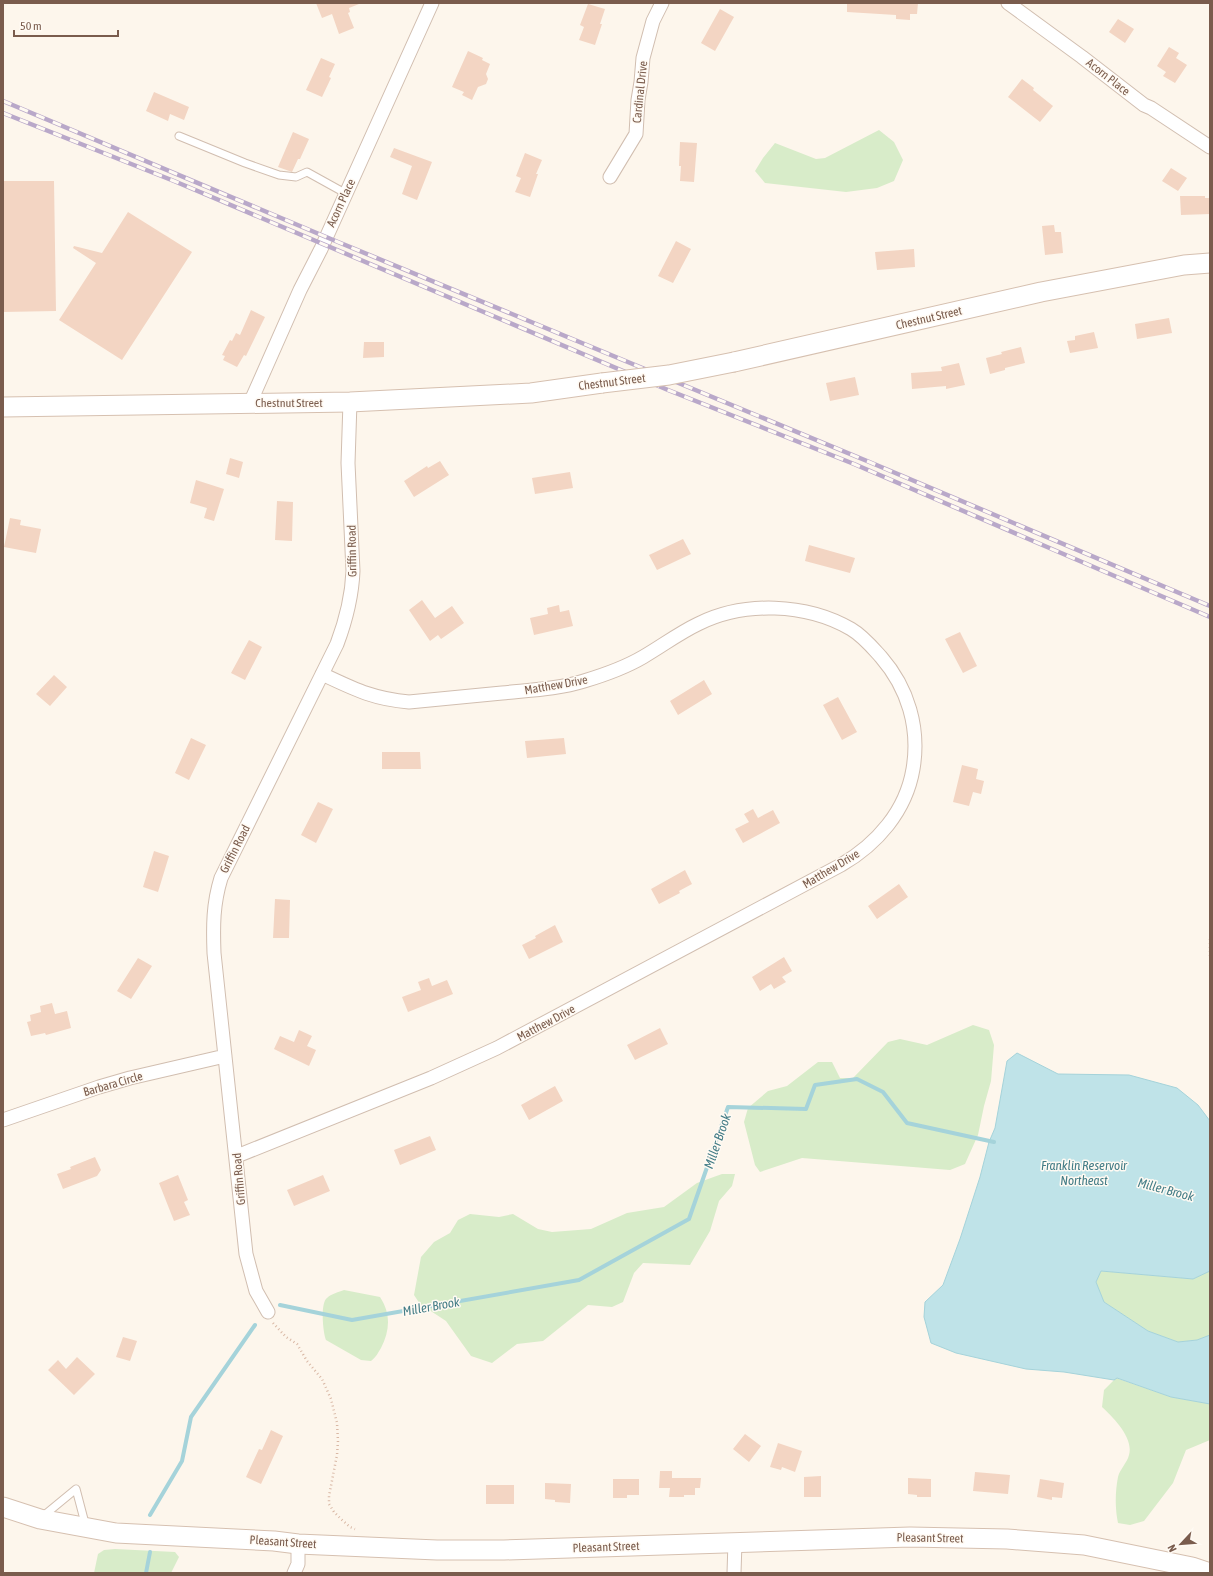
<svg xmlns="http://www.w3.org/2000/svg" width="1213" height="1576" viewBox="0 0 1213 1576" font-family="'Asap Condensed',sans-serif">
<rect width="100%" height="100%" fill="#fdf6ec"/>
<path fill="#d8ecc9" d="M 879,130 L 894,142 L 903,160 L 894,181 L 877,188 L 846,192 L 765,183 L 755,171 L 763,158 L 775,143 L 816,159 L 825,158 Z
M 973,1025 L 989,1030 L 994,1045 L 991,1081 L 984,1106 L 978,1135 L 965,1164 L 950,1170 L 802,1158 L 760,1172 L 755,1165 L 744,1122 L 748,1108 L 768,1091 L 787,1086 L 818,1062 L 832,1062 L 840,1078 L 853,1078 L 888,1042 L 900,1039 L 927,1045 Z
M 722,1174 L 735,1174 L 732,1186 L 719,1201 L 710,1231 L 690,1265 L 643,1263 L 634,1273 L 623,1302 L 612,1307 L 588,1305 L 543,1341 L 517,1344 L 492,1363 L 471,1356 L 446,1321 L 420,1304 L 414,1295 L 421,1257 L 434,1242 L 450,1233 L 458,1220 L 470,1214 L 499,1217 L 513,1214 L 538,1229 L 552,1232 L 591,1229 L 627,1213 L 664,1207 L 697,1183 Z
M 1101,1271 L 1193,1279 L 1210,1271 L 1210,1335 L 1197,1340 L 1178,1342 L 1148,1331 L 1104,1302 L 1096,1282 Z
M 344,1290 L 380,1297 C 391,1314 390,1330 381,1348 C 378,1353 376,1357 371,1361 L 361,1360 L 326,1340 C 323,1333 320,1303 327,1298 C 331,1294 339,1292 344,1290 Z
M 1116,1378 L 1171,1397 L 1210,1404 L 1210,1440 L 1186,1450 L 1173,1483 L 1144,1521 L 1130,1525 L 1118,1523 C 1115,1509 1115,1492 1118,1477 C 1120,1469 1127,1463 1129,1455 C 1134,1438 1113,1417 1102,1407 L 1104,1390 Z
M 115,1549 L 175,1552 L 179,1557 L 171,1573 L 94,1573 L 98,1554 L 104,1550 Z"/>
<path fill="#bfe3e8" stroke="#a5d3da" d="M 1017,1053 L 1058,1074 L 1129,1075 L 1177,1088 L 1198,1105 L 1210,1121 L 1210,1271 L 1193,1279 L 1101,1271 L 1096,1282 L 1104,1302 L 1148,1331 L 1178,1342 L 1197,1340 L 1210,1335 L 1210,1404 L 1171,1397 L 1117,1378 L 1114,1380 L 1064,1372 L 1026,1369 L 956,1353 L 931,1343 L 924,1317 L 925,1302 L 943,1285 L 960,1239 L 980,1177 L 989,1142 L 995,1128 L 1007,1061 Z"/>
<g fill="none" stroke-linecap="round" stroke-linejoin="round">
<path stroke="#a5d3da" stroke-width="4" d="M 280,1305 L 352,1320 L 579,1280 L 689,1219 L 728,1107 L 806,1109 L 815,1085 L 857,1079 L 883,1092 L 907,1123 L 994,1142
M 150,1515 L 182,1461 L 191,1417 L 255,1325
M 146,1573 L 150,1552"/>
</g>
<path fill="#f3d5c3" d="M 316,3 L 359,3 L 359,4 L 349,8 L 350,12 L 348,13 L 354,28 L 339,34 L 332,14 L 322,18 Z
M 847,3 L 918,3 L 917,14 L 910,14 L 910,20 L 896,19 L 896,15 L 847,12 Z
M 588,4 L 605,9 L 600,24 L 602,24 L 595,45 L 579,40 L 584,27 L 580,25 Z
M 720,9 L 734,17 L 715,51 L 701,43 Z
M 1118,19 L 1134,29 L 1125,43 L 1109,32 Z
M 1169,47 L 1179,53 L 1176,58 L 1187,65 L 1175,83 L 1163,76 L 1166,72 L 1157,66 Z
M 468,51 L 483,58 L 482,60 L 490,64 L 486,74 L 488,79 L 486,84 L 478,87 L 472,100 L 462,95 L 464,92 L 452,87 Z
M 321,58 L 335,64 L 329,77 L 331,78 L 322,97 L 306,90 Z
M 1022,79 L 1034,88 L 1033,90 L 1053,106 L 1040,122 L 1008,97 Z
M 154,92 L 189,107 L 184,120 L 170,114 L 168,121 L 146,111 Z
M 293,132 L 309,139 L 300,159 L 298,159 L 292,172 L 278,167 Z
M 680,142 L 697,143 L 694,182 L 680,181 L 681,166 L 679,166 Z
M 394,148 L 432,162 L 417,200 L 402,194 L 412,166 L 390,157 Z
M 525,153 L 542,160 L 536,174 L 538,174 L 530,197 L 515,192 L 521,178 L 516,176 Z
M 1171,168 L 1187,178 L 1178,191 L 1162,181 Z
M 3,181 L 54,181 L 56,311 L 3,312 Z
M 1180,196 L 1205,196 L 1205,198 L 1210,198 L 1210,214 L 1181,215 Z
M 128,212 L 192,252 L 122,360 L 59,320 L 96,263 L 73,248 L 74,246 L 102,253 Z
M 1054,225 L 1055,232 L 1061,232 L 1063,253 L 1045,255 L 1042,226 Z
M 676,241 L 691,249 L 673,283 L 658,276 Z
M 914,249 L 915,267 L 877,270 L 875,252 Z
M 251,310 L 265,317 L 246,356 L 244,355 L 237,367 L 223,360 L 225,356 L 222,355 L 230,340 L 232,341 L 236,333 L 240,335 Z
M 1169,318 L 1172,333 L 1137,339 L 1135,324 Z
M 1094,332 L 1098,348 L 1070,353 L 1067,341 L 1075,340 L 1075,336 Z
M 364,342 L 384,342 L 384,357 L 363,358 Z
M 1021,347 L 1025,363 L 1005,368 L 1005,370 L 990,374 L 986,358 L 1002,354 L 1001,352 Z
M 959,363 L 965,385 L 946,389 L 946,386 L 912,389 L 911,373 L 942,371 L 941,367 Z
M 855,377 L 859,395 L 830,401 L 826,383 Z
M 230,458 L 243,462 L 239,478 L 226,474 Z
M 440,461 L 449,475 L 414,497 L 404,481 L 427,466 L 428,468 Z
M 570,472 L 573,488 L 535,494 L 532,478 Z
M 196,480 L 224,489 L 214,521 L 204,518 L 207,508 L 190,503 Z
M 277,501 L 293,502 L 292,541 L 275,540 Z
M 10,518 L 21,520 L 20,525 L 41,529 L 36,553 L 4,547 Z
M 683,539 L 691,554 L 657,570 L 649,555 Z
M 809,545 L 855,558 L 850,573 L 805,561 Z
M 422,600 L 435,618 L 452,606 L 464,623 L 441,639 L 438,635 L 430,641 L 409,610 Z
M 559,605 L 560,612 L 569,610 L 573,626 L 534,635 L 530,618 L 548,614 L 547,608 Z
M 960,632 L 977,666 L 963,673 L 945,639 Z
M 249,640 L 262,647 L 245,680 L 231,673 Z
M 54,675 L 67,687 L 50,706 L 36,694 Z
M 704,680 L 712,694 L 678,715 L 670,701 Z
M 838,697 L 857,732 L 842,740 L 823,705 Z
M 191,738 L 206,745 L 189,780 L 175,773 Z
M 564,738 L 566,754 L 527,758 L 525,741 Z
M 382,752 L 420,752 L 421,769 L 382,769 Z
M 962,765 L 978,769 L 976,779 L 984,781 L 981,794 L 973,792 L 969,806 L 953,802 Z
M 318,802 L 333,809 L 316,843 L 301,835 Z
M 753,809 L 758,818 L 773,810 L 780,823 L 743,843 L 735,829 L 749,822 L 744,814 Z
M 154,851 L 169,856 L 158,892 L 143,887 Z
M 685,870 L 692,884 L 679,891 L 680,893 L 659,904 L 651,889 Z
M 899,884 L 908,897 L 877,919 L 868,906 Z
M 275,899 L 290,900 L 289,938 L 273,938 Z
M 555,925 L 563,942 L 529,959 L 522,945 L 536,938 L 535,936 Z
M 784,957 L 792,971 L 782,977 L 786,982 L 774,989 L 771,984 L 760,991 L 752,977 Z
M 138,958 L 152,966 L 131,999 L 117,991 Z
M 429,978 L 432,986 L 447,980 L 453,994 L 408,1012 L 402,997 L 421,990 L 418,982 Z
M 52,1003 L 55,1014 L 67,1011 L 71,1028 L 46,1035 L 45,1033 L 31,1036 L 27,1022 L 31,1021 L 30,1015 L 41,1012 L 40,1006 Z
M 660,1028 L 668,1044 L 635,1060 L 627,1045 Z
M 299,1030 L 312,1036 L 307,1046 L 316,1050 L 309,1066 L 274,1049 L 280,1036 L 294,1042 Z
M 555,1086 L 563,1101 L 529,1120 L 521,1105 Z
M 430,1136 L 436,1150 L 400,1165 L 394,1150 Z
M 95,1157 L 101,1170 L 97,1176 L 63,1189 L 57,1174 L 71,1169 L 70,1167 Z
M 178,1175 L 188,1200 L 184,1202 L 190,1215 L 174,1221 L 159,1183 Z
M 323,1175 L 330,1191 L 294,1206 L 287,1190 Z
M 123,1337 L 137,1341 L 130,1361 L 116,1357 Z
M 77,1357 L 95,1374 L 74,1395 L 48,1370 L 58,1360 L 66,1369 Z
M 271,1430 L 283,1436 L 261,1484 L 246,1477 L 259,1449 L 262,1450 Z
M 745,1434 L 761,1446 L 749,1462 L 733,1449 Z
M 778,1443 L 802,1451 L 795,1472 L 782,1467 L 781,1470 L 770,1467 Z
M 660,1471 L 672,1471 L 672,1478 L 701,1478 L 700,1488 L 695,1488 L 695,1495 L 684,1495 L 684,1497 L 669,1497 L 670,1488 L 659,1488 Z
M 975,1472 L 1010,1475 L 1008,1494 L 973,1491 Z
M 821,1476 L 821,1497 L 804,1497 L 804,1477 Z
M 908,1478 L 931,1479 L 931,1497 L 917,1497 L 917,1495 L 908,1494 Z
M 613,1479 L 639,1479 L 639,1495 L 627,1495 L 627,1498 L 613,1498 Z
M 1040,1479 L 1064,1483 L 1062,1498 L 1052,1497 L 1052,1500 L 1037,1497 Z
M 545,1483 L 571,1484 L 570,1503 L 555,1502 L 555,1500 L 545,1499 Z
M 486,1485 L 514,1485 L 514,1504 L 486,1504 Z"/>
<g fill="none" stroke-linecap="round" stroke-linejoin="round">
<defs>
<path id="lane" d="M 179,136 L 245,163 L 279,175 L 296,177 L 307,172 L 345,193
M 42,1517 L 76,1489 L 86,1527"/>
<path id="street" d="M 1008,3 L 1082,57 L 1144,105 L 1151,108 L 1210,147
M 610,177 L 636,134 L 638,100 L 641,82 L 643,58 L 653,21 L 662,3
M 250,403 L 300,290 L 321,249 L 432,3
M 3,1120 L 99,1087 L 130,1078 L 225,1056
M 237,1156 L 431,1078 L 497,1048 L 841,865 C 877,844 906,811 913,769 C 920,728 908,688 881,657 C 872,647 863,636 851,629 C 806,603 744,601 698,624 C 679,633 662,646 643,657 C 626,667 604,675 584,681 C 558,689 530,690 502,693 C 471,696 440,699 409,702 C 373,699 354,689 322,674
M 268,1312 L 256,1291 L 246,1254 L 214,953 C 213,926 213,904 221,878 L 337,644 C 346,620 352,596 353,571 L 348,463 L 350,402
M 294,1573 L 298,1564 L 298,1544
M 734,1573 L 735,1542"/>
<path id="secondary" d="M 734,362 L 1041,292 L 1184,265 L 1210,263
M 3,407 L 350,402 L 531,393 L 602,383
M 3,1507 L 40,1519 L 116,1533 L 274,1541 L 298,1544 L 437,1550 L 504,1550 L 910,1537 L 1007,1539 L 1084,1545 L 1192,1567 L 1210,1573"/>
</defs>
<use href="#lane" stroke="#d1beb0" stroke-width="9"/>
<use href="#street" stroke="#d1beb0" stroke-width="15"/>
<use href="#secondary" stroke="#d6c0b0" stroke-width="21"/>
<path stroke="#d9b8a5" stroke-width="2.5" stroke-dasharray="1 3" stroke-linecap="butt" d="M 1210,939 L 1210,958
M 273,1323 L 286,1337 L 297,1344 L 307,1361 L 322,1379 L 331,1399 L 337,1423 L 338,1441 L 337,1455 L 329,1496 L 329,1504 L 334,1512 L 341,1519 L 350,1527 L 355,1529"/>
<use href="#lane" stroke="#fff" stroke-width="7"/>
<use href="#street" stroke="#fff" stroke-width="13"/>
<use href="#secondary" stroke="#fff" stroke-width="19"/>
<defs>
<path id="rail" d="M 3,101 L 338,242 L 867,461 L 1210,606
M 3,113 L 174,181 L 668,390 L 854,464 L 1210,617"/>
</defs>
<use href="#rail" stroke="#b9a8c9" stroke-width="4.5"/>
<use href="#rail" stroke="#fffaf3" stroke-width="3" stroke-dasharray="9" stroke-linecap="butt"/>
<defs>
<path id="secondary-bridge" d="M 602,383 L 669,375 L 734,362"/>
</defs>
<use href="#secondary-bridge" stroke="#d6c0b0" stroke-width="21" stroke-linecap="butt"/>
<use href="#secondary-bridge" stroke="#fff" stroke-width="19"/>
</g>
<g text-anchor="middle" stroke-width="3" stroke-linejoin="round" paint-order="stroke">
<g font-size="12" fill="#7a5c4d" stroke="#fffaf3">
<text transform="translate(1108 77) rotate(38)" y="4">Acorn Place</text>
<text transform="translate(640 92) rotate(-84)" y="4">Cardinal Drive</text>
<text transform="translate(341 203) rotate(-65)" y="4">Acorn Place</text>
<text transform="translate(929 318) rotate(-13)" y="4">Chestnut Street</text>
<text transform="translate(612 382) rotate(-7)" y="4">Chestnut Street</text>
<text x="289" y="407">Chestnut Street</text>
<text transform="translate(352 551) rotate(-91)" y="4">Griffin Road</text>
<text transform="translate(556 685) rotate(-10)" y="4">Matthew Drive</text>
<text transform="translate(235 849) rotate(-63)" y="4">Griffin Road</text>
<text transform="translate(831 869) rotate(-31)" y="4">Matthew Drive</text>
<text transform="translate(546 1023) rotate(-28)" y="4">Matthew Drive</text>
<text transform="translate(113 1084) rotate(-16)" y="4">Barbara Circle</text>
<text transform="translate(239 1179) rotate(-95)" y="4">Griffin Road</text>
<text transform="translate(930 1538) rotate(1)" y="4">Pleasant Street</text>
<text transform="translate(283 1542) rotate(4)" y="4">Pleasant Street</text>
<text transform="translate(606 1547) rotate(-2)" y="4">Pleasant Street</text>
</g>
<g font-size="13" font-style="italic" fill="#437c86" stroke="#fffaf3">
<text transform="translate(717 1141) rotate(-71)" y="5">Miller Brook</text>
<text x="1084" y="1170">Franklin Reservoir<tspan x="1084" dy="15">Northeast</tspan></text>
<text transform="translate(1166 1189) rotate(15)" y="5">Miller Brook</text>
<text transform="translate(431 1306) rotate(-10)" y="5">Miller Brook</text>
</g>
</g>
<rect width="1213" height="1576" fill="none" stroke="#7a5c4d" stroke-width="8"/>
<g transform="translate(1181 1544) rotate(244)" stroke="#fffaf3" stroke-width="3" paint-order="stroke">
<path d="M0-3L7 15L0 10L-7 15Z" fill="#7a5c4d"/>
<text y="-6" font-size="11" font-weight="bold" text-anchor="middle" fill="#7a5c4d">N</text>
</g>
<path d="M14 30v6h104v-6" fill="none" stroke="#7a5c4d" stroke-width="2"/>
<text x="20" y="30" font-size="12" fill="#7a5c4d" stroke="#fffaf3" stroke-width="3" paint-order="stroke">50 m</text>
</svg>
